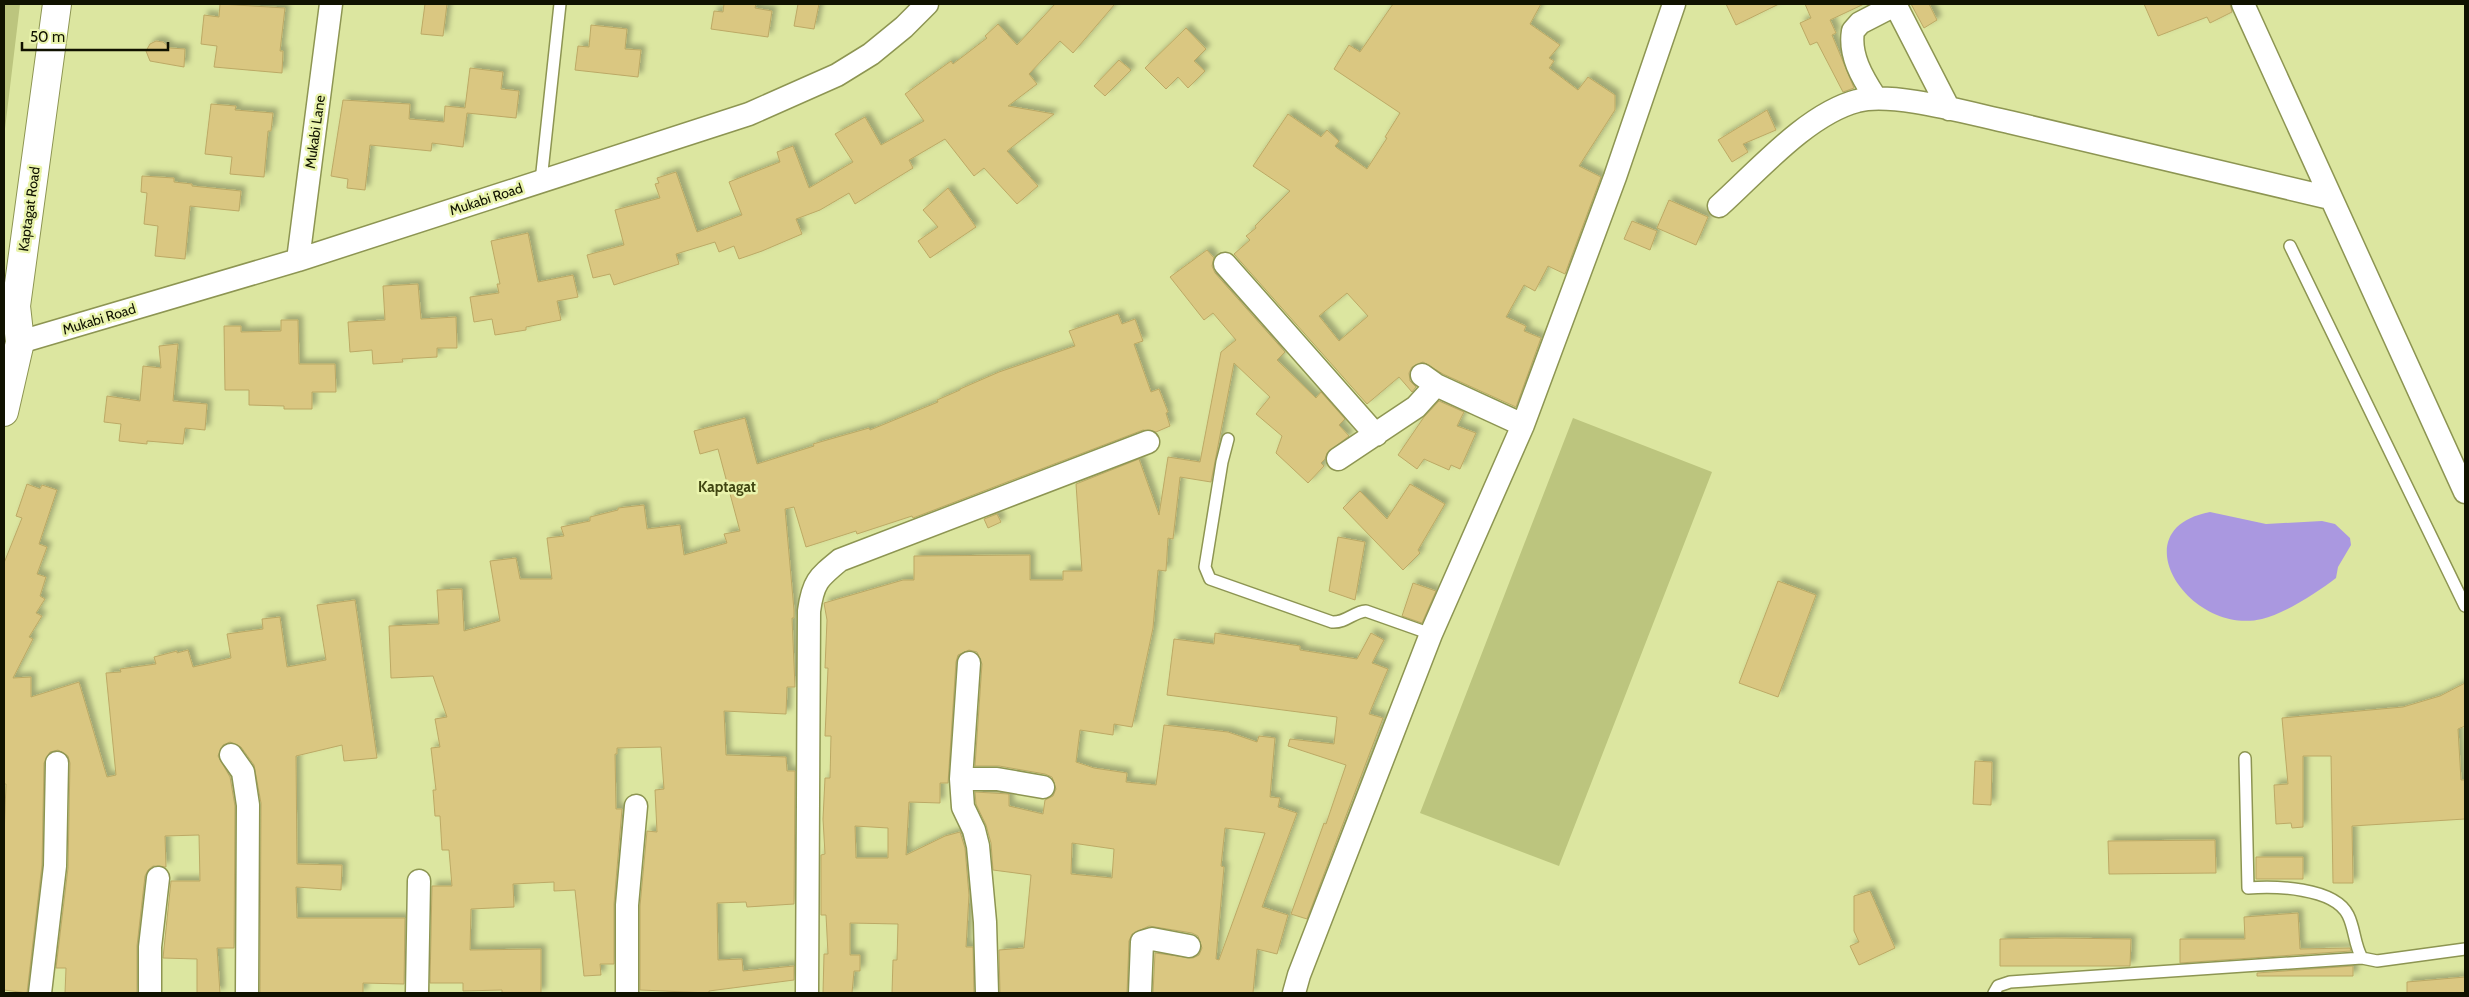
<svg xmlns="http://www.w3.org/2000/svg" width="2469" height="997" viewBox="0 0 2469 997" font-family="Cabin,sans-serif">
<defs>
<filter id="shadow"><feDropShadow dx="4.5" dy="-4.5" stdDeviation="2.5" flood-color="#0004"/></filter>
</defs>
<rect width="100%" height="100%" fill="#dce6a0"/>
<path fill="#bcc57e" d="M 4,4 L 20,4 L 4,137 Z
M 1573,418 L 1712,472 L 1559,866 L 1420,813 Z"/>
<path fill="#aa98e0" d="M 2210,512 L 2266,524 L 2322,521 L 2335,524 L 2350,538 L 2351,545 L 2338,567 L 2336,578 C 2318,592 2284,614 2262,619 C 2189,636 2119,529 2210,512 Z"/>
<path fill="#dac781" stroke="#bca965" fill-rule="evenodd" filter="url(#shadow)" d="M 220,4 L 285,8 L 280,51 L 283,51 L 282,73 L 214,67 L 217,46 L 201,44 L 204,15 L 219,17 Z
M 425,4 L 447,4 L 443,36 L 421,34 Z
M 724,4 L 756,4 L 755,8 L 772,11 L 768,37 L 711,29 L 714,11 L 723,12 Z
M 798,4 L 819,4 L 814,29 L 794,26 Z
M 1055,4 L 1115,4 L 1073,53 L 1060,41 L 1029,74 L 1037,84 L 1008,106 L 1054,114 L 1007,151 L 1038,186 L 1017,204 L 984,168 L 974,176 L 945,139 L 909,160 L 913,168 L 882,187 L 855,204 L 849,193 L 820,210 L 796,219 L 802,234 L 762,251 L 739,259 L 734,246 L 719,252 L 715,242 L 676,254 L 679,264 L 614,285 L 610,274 L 593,278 L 587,255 L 624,245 L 615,210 L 660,198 L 655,184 L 659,183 L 657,178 L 676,172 L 697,232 L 742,215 L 729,182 L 780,162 L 777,152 L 793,146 L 809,188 L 853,162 L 835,134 L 865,117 L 881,145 L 924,121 L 905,94 L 951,61 L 953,64 L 987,38 L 985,36 L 998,24 L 1017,45 Z
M 1393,4 L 1541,4 L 1530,24 L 1560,45 L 1549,58 L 1554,61 L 1549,68 L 1578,90 L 1588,77 L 1615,95 L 1615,110 L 1579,166 L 1601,177 L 1565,274 L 1548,266 L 1535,291 L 1524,285 L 1506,317 L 1526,326 L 1524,331 L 1541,338 L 1516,407 L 1443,374 L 1423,362 L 1412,367 L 1409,373 L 1410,381 L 1416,387 L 1412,392 L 1399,377 L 1367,404 L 1234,254 L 1250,240 L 1246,236 L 1256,228 L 1255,226 L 1290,191 L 1253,166 L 1288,114 L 1321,137 L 1327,130 L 1339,141 L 1335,146 L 1337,148 L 1367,169 L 1387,138 L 1385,137 L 1400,113 L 1334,69 L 1349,45 L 1360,52 ZM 1347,293 L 1368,316 L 1339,341 L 1319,316 Z
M 1726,4 L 1779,4 L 1736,25 Z
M 1805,4 L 1864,4 L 1830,20 L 1836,33 L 1832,35 L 1854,88 L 1843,92 L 1817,42 L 1810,45 L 1800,23 L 1811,18 Z
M 1911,4 L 1929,4 L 1937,20 L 1924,28 Z
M 2144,4 L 2230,4 L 2232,12 L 2210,23 L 2207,17 L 2158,36 Z
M 591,25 L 627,29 L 625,49 L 641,50 L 638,77 L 575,70 L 578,46 L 589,47 Z
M 1186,28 L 1206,49 L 1194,61 L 1205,71 L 1188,88 L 1178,77 L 1166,89 L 1145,68 Z
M 156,41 L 163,42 L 170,48 L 185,49 L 184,67 L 150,61 L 146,51 L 150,44 Z
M 1119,60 L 1131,70 L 1105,96 L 1094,86 Z
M 470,68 L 503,72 L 501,89 L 519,91 L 516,118 L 467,113 L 463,147 L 432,143 L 431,151 L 370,145 L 365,190 L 347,188 L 348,179 L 331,176 L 343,100 L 410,104 L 409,119 L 444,122 L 445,106 L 465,108 Z
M 211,104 L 236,106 L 235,110 L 273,113 L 271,131 L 268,131 L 264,177 L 230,174 L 232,157 L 205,154 Z
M 1767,110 L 1776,130 L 1743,144 L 1748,152 L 1732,162 L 1718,140 Z
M 142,176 L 174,178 L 174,182 L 192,184 L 192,186 L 241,191 L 239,211 L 190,206 L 185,259 L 155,256 L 158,226 L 144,224 L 147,193 L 141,192 Z
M 948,188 L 976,227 L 930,258 L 918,241 L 938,227 L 923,210 Z
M 1669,200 L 1708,217 L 1696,245 L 1657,228 Z
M 1632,221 L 1657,231 L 1650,250 L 1624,239 Z
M 528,233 L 538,282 L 573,275 L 578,297 L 557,301 L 561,320 L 526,327 L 526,330 L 495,335 L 492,319 L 474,322 L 470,297 L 499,293 L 497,284 L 500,284 L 491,241 Z
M 1207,250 L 1214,258 L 1212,266 L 1215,273 L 1285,352 L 1277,360 L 1316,398 L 1321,392 L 1345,419 L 1339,425 L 1349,436 L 1327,453 L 1325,459 L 1321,463 L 1324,466 L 1308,483 L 1276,453 L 1282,436 L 1256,414 L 1270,397 L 1234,363 L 1211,482 L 1180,477 L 1173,539 L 1168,538 L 1166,571 L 1158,570 L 1153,628 L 1132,727 L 1114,724 L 1113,735 L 1080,730 L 1076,762 L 1094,768 L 1127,773 L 1126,782 L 1156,785 L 1164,725 L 1228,732 L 1257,742 L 1259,736 L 1275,738 L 1270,797 L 1280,798 L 1278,807 L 1297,813 L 1262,907 L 1288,915 L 1277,954 L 1257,949 L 1253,993 L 1153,993 L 1155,953 L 1193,958 L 1199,955 L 1202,948 L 1198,936 L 1192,933 L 1149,926 L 1132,934 L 1129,941 L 1127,993 L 1000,993 L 999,950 L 1024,948 L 1031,875 L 993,870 L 991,843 L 986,825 L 976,804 L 975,792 L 1009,794 L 1009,806 L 1043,814 L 1045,800 L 1053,796 L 1056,789 L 1052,777 L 1045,774 L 999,766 L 975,766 L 982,664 L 977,652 L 969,650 L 958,655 L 956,662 L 948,783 L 940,783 L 940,803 L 909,802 L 906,855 L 945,836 L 960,832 L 965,848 L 969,895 L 966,947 L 973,947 L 974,993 L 892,993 L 893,960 L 897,960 L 898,924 L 850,923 L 850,955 L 860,955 L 860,971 L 854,971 L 852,993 L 823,993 L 824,954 L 828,954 L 826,915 L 821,915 L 821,855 L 825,854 L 823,819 L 825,778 L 830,778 L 831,736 L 825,736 L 828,668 L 825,668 L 827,620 L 824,603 L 903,580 L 914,580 L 914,556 L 1030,555 L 1030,580 L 1063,580 L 1063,571 L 1082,571 L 1076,484 L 1139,459 L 1159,515 L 1168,457 L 1200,462 L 1221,352 L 1236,340 L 1213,313 L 1204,320 L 1170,277 ZM 855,826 L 888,828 L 888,858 L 856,858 ZM 1225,828 L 1265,833 L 1219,960 L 1216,959 L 1224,867 L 1221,866 ZM 1072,843 L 1114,849 L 1112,878 L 1071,874 Z
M 418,284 L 421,319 L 456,317 L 457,348 L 437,348 L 437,357 L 402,359 L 403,362 L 373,364 L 372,350 L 350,352 L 348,322 L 385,320 L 383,286 Z
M 1118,314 L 1122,324 L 1135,319 L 1143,341 L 1134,344 L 1151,392 L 1159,389 L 1168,412 L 1166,413 L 1170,426 L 1156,432 L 1143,430 L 913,518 L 912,516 L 857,534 L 856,531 L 806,547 L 794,507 L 785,509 L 794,610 L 794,618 L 792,618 L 795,687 L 787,687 L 786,714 L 724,711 L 726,755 L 786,757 L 787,771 L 795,771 L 794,904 L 747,907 L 746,902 L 717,903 L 718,960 L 742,959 L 743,971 L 794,966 L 794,980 L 709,991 L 709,993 L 640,990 L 640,906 L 647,831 L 657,832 L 655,790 L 664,789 L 661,747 L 617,748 L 617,754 L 615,754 L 616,809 L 622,809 L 614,904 L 614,964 L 600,964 L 601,975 L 584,976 L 575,890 L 554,891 L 554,882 L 513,884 L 514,907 L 471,909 L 470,950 L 541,949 L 541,993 L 502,993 L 502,990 L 463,991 L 463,983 L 430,983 L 432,886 L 452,886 L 449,850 L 442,850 L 440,816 L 435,816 L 433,790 L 436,790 L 431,748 L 440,747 L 435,719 L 447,717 L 433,676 L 391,678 L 389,626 L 439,624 L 437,590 L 462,589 L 464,631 L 500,621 L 490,561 L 516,558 L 520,579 L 552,579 L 547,538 L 564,536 L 561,527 L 590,521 L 590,517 L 618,510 L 618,508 L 644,505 L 647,529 L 680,525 L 684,555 L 727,543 L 724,534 L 740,531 L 718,449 L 700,454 L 694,431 L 745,418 L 757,464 L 814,446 L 813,444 L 869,428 L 870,430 L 938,402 L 937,400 L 960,390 L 960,389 L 999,372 L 1075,346 L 1069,331 Z
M 281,320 L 298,320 L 299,364 L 335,364 L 336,392 L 312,392 L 312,409 L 284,409 L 284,406 L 249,405 L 249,390 L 225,390 L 224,326 L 241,326 L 241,332 L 281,331 Z
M 178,344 L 173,401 L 207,404 L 205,430 L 185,428 L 183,444 L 147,441 L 147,444 L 119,441 L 121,424 L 104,422 L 107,396 L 140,401 L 143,366 L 161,368 L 159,346 Z
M 1439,401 L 1464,412 L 1457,426 L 1476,433 L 1460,469 L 1451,465 L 1449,470 L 1424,459 L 1417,469 L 1398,455 L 1424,417 Z
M 27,484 L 40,489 L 42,485 L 57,490 L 39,544 L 47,547 L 37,574 L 46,577 L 40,596 L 45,599 L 36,613 L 42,616 L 29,637 L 33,639 L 13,678 L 31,677 L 31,697 L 79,682 L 107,777 L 116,775 L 106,673 L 121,672 L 120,669 L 156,664 L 154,657 L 177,651 L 177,653 L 188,650 L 193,667 L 231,658 L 227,634 L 263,629 L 262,619 L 280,617 L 287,667 L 326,660 L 317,605 L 355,600 L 377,758 L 344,761 L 342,745 L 296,756 L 297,864 L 342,865 L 341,890 L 296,887 L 297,918 L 405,918 L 404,984 L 363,983 L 363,993 L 260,993 L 261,803 L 254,765 L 241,747 L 230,742 L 223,745 L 218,756 L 230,777 L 235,806 L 234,948 L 217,948 L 220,993 L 197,993 L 197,959 L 163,958 L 171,881 L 200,881 L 199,835 L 165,836 L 166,867 L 153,866 L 148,870 L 145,876 L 137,946 L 137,993 L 65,993 L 66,968 L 56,968 L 68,868 L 70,763 L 68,756 L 58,750 L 50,752 L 44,763 L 42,865 L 27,993 L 4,990 L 4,836 L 6,784 L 4,784 L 4,563 L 22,518 L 16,516 Z
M 1410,484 L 1445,504 L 1418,550 L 1420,553 L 1403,570 L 1343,508 L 1360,491 L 1387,519 Z
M 997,514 L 1001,522 L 988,528 L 984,519 Z
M 1338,537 L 1365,542 L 1355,600 L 1329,591 Z
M 1778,581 L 1816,595 L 1778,697 L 1739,683 Z
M 1413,583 L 1436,591 L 1422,623 L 1402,616 Z
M 1215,633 L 1300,646 L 1300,650 L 1357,659 L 1371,633 L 1384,640 L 1372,663 L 1388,669 L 1369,714 L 1383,718 L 1307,919 L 1291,914 L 1324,823 L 1326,824 L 1346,765 L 1288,746 L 1290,739 L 1334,744 L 1337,717 L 1167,695 L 1174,639 L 1214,644 Z
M 2465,683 L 2465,726 L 2458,729 L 2461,780 L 2465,780 L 2465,819 L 2352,826 L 2353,883 L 2333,883 L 2331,756 L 2303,756 L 2303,827 L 2292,828 L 2291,823 L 2276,824 L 2274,785 L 2288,784 L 2282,718 L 2403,707 L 2440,696 Z
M 1975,761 L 1992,762 L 1991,805 L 1973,804 Z
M 2215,840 L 2216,873 L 2109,874 L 2108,841 Z
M 2256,857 L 2303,857 L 2303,879 L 2256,879 Z
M 1870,891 L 1895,948 L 1859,965 L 1850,946 L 1859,942 L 1854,931 L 1854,896 Z
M 2298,913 L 2300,949 L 2350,948 L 2351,951 L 2180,963 L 2180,939 L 2245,939 L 2244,917 Z
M 2056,938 L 2131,939 L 2130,966 L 2000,966 L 2000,939 Z
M 2353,966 L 2353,976 L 2257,976 L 2257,973 Z
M 2465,977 L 2465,993 L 2407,993 L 2407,982 Z"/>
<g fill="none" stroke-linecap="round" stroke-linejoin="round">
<defs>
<path id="lane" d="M 541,181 L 560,4
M 2290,246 L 2465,606
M 1228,439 L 1222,462 L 1205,567 L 1210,579 L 1332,622 C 1346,623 1353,612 1366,611 L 1431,634
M 2245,758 L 2248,888 C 2274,886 2334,887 2348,915 C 2355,929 2354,944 2362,958 L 2377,961 L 2465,949
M 1994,993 L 1998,986 L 2010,982 L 2362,958"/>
<path id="street" d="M 1895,4 L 1949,109
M 2243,4 L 2465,492
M 1875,97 C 1862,77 1849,55 1853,31 L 1860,23 L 1895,5
M 1719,206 C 1757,172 1807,114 1857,101 C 1892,91 1971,114 2009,122 C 2116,147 2223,172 2330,198
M 298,260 L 331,4
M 1225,264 L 1376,435
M 20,342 L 298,260 L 749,114 L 837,75 L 871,54 L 904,27 L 927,4
M 1422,375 L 1436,385 L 1523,425
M 1338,459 L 1416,407 L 1436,385
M 231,755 L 243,772 L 248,805 L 247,993
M 961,779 L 969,663
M 40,993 L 55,866 L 57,763
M 150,993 L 150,947 L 158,878
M 417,993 L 419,881
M 627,993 L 627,905 L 636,806
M 807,993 L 809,611 C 813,582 818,578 840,560 L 1148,442
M 987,993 L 985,922 L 978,846 L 974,830 L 963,807 L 961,779 L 997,779 L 1043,787
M 1140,993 L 1142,942 L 1152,939 L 1189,946
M 1294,993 L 1299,975 L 1431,634 L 1523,425 L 1615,177 L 1674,4"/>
<path id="secondary" d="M 4,412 L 20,342 L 16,306 L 57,4"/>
</defs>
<use href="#lane" stroke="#8d9552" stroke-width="14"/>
<use href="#street" stroke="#8d9552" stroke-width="25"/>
<use href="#secondary" stroke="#8d9552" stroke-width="30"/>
<use href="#lane" stroke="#fff" stroke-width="11"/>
<use href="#street" stroke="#fff" stroke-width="22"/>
<use href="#secondary" stroke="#fff" stroke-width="28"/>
</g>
<g text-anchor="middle" stroke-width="5" stroke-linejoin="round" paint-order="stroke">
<g font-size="14" fill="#101200" stroke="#e9f3ac">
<text transform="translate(315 132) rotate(-82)" y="5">Mukabi Lane</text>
<text transform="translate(486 199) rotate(-18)" y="5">Mukabi Road</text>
<text transform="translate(29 209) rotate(-82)" y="5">Kaptagat Road</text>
<text transform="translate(99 319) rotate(-17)" y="5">Mukabi Road</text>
</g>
<g font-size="15" font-weight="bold" fill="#404511" stroke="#e9f3ac">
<text x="727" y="492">Kaptagat</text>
</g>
</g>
<rect width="2469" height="997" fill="none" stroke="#101200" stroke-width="10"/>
<path d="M22 42v8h146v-8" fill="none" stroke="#101200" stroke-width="2.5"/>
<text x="30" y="42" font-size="15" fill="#101200" stroke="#e9f3ac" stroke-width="4" paint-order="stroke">50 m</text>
</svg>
